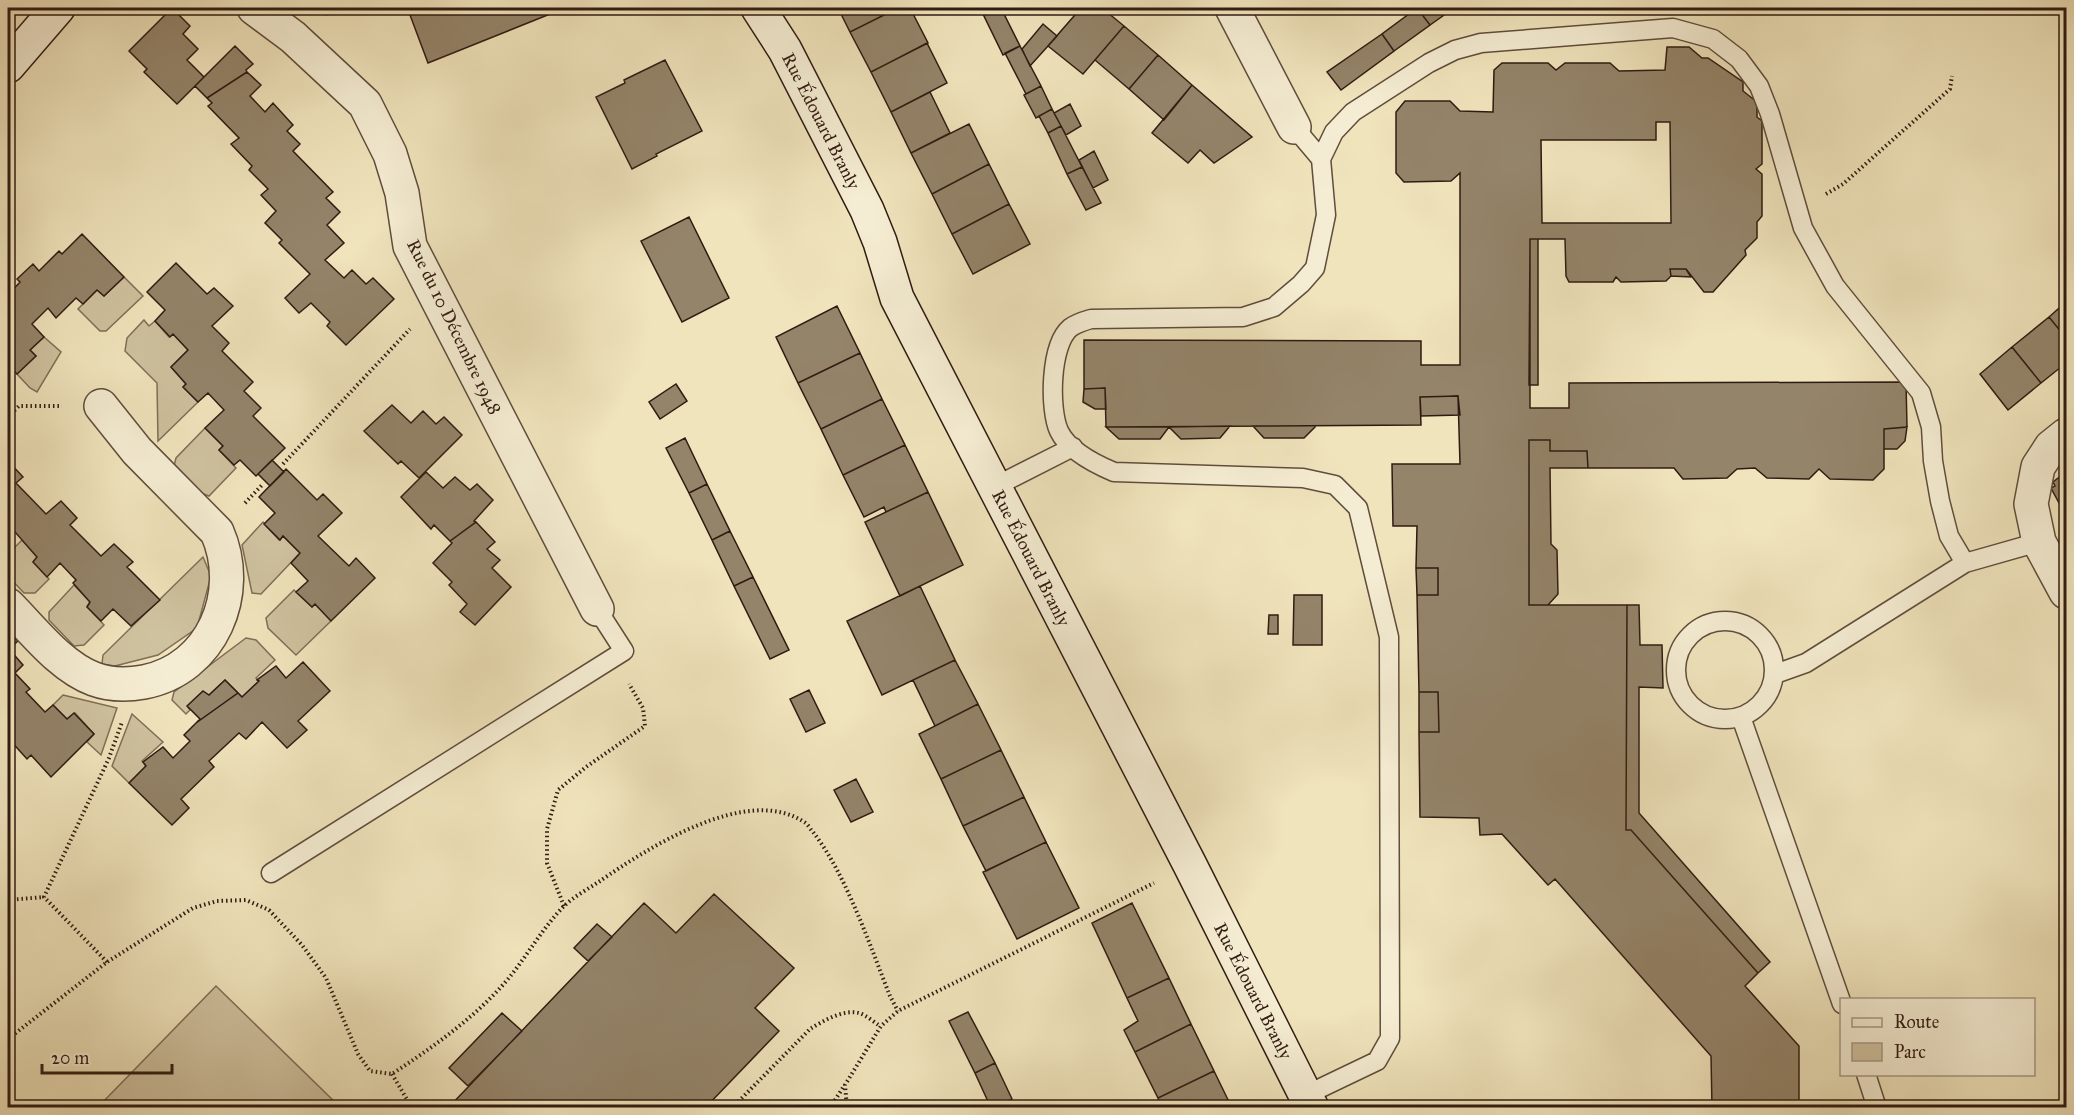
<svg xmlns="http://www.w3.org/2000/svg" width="2074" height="1115" viewBox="0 0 2074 1115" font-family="'IM FELL Great Primer',serif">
<rect width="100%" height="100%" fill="#f0e4bc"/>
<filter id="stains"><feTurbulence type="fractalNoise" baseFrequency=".00333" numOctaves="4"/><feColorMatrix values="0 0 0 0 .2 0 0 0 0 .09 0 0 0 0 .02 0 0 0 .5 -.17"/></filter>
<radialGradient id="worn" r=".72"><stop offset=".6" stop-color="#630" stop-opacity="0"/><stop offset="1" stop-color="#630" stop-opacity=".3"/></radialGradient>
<path fill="#cfc29f" stroke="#806e58" stroke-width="1.5" d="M 124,277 L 143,296 L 106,331 L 100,331 L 78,309 L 97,290 L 104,296 Z
M 144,320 L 149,326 L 155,321 L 169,337 L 173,334 L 188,350 L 171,367 L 186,384 L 183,387 L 198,402 L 158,441 L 157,383 L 125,351 L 127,338 Z
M 44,337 L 61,352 L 37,392 L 30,388 L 17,374 L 36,356 L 30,350 Z
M 205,428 L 223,446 L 219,450 L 236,468 L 209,496 L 201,493 L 174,466 L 176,458 Z
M 263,522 L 279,540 L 283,536 L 300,553 L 261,594 L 252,593 L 242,545 Z
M 22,540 L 37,557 L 33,562 L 49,579 L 35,593 L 24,593 L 8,576 L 8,554 Z
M 203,557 L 211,576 L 197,628 L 158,655 L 115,666 L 102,664 L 103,655 Z
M 74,585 L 90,602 L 87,607 L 104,625 L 84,645 L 74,646 L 49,620 L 49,612 Z
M 294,590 L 312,607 L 315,604 L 331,621 L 296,655 L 268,628 L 266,618 Z
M 246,638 L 256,640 L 275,660 L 256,678 L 259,681 L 242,697 L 225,680 L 209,695 L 188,707 L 190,710 L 186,714 L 172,700 L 174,692 Z
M 63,695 L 117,708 L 101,755 L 87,742 L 94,734 L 75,713 L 67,719 L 53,705 Z
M 132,714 L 163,742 L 142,761 L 146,766 L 129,783 L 112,766 Z
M 216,986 L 340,1107 L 98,1107 Z"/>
<path fill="#94846a" stroke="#301b12" stroke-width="1.5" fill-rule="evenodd" d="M 172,8 L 190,26 L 183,34 L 198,49 L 187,60 L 204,77 L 177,104 L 144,72 L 147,69 L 129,51 Z
M 430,8 L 565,8 L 428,63 L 410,15 Z
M 838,8 L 898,8 L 850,32 Z
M 898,8 L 910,8 L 928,43 L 871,72 L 850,32 Z
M 996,8 L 1001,8 L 1020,46 L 1003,55 L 983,14 Z
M 1081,8 L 1102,8 L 1124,26 L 1083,74 L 1048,46 Z
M 1417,8 L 1430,25 L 1394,51 L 1382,34 Z
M 1417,8 L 1454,8 L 1430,25 Z
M 1043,24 L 1057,36 L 1030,66 L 1022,49 Z
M 1124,26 L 1158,55 L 1129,89 L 1095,60 Z
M 1382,34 L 1394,51 L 1341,90 L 1327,72 Z
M 927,43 L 947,83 L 891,112 L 871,72 Z
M 235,46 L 253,64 L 246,70 L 247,72 L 207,98 L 195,86 Z
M 1020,46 L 1041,86 L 1026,94 L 1005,53 Z
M 1667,47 L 1689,47 L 1702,58 L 1708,58 L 1743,82 L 1743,91 L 1757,102 L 1757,117 L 1762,121 L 1762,164 L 1756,169 L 1762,174 L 1762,216 L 1757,222 L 1757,238 L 1745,250 L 1746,255 L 1713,292 L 1704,292 L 1686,269 L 1670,269 L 1671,276 L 1666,281 L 1621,282 L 1616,277 L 1613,282 L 1569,282 L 1566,276 L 1565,239 L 1530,239 L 1530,408 L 1569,408 L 1569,383 L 1906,382 L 1907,427 L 1884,429 L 1884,469 L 1873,480 L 1830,479 L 1819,469 L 1809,479 L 1767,478 L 1755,468 L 1737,469 L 1727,478 L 1683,479 L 1674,468 L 1588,468 L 1587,451 L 1550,451 L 1550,440 L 1529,440 L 1529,605 L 1627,605 L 1626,830 L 1631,830 L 1758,973 L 1745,986 L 1799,1046 L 1799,1108 L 1712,1108 L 1711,1056 L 1555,879 L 1548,885 L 1502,834 L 1480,835 L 1479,818 L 1420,817 L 1419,732 L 1439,732 L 1438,692 L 1419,692 L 1417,595 L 1438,595 L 1438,568 L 1416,568 L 1417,526 L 1393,526 L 1392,464 L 1460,464 L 1458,396 L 1420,397 L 1421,425 L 1106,427 L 1105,388 L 1084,389 L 1084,340 L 1421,341 L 1421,365 L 1460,365 L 1460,173 L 1451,181 L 1404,182 L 1396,173 L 1396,112 L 1405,101 L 1450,101 L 1460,111 L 1493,112 L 1494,70 L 1502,63 L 1548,63 L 1556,70 L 1565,63 L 1610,63 L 1619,71 L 1665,70 ZM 1656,122 L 1670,122 L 1671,223 L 1542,223 L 1541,140 L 1656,140 Z
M 1158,55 L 1192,85 L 1164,120 L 1129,89 Z
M 665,60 L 702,131 L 656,154 L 657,156 L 632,169 L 596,97 L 625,83 L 624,80 Z
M 247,72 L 261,85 L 250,96 L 265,112 L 273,103 L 293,125 L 287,131 L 300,144 L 293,151 L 333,192 L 326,198 L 340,212 L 327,225 L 344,243 L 325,260 L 344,278 L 352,270 L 366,284 L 373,278 L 394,299 L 346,345 L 327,326 L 330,322 L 311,303 L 299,313 L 285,298 L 310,274 L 279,243 L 282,240 L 265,223 L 276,211 L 261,195 L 268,189 L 249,170 L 252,166 L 231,144 L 239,138 L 208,106 L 212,103 L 207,98 Z
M 1192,85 L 1252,137 L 1214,163 L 1200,150 L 1188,163 L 1152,133 Z
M 1041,86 L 1052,109 L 1036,118 L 1024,95 Z
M 930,92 L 950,133 L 911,153 L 891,112 Z
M 1070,104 L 1081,126 L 1066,135 L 1054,113 Z
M 1052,109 L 1061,126 L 1048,133 L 1039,116 Z
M 969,124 L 989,164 L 932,194 L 911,153 Z
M 1061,126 L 1082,167 L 1067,174 L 1048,133 Z
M 1094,151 L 1108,180 L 1093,188 L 1079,160 Z
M 989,164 L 1009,204 L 952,234 L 932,194 Z
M 1082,167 L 1101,203 L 1086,210 L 1067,174 Z
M 1009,204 L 1030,244 L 973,274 L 952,234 Z
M 689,217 L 729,298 L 682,322 L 641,241 Z
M 82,234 L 124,277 L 104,296 L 97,290 L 83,304 L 76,298 L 56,318 L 48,308 L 32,324 L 44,337 L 30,350 L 36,356 L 17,374 L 8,365 L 8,295 L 20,282 L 17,279 L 33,264 L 39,271 L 59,251 L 62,254 Z
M 1530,239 L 1538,239 L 1538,385 L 1529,385 Z
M 176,263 L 207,294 L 214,288 L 233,306 L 212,326 L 229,343 L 222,351 L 253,382 L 244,391 L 261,408 L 253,416 L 285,448 L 256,476 L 240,460 L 234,465 L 219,450 L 223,446 L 205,428 L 224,410 L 208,393 L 198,402 L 183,387 L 186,384 L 171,367 L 188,350 L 173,334 L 170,337 L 155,321 L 165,310 L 147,292 Z
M 1670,269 L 1686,269 L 1691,277 L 1671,276 Z
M 2066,302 L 2066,338 L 2049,317 Z
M 837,306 L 860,353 L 798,383 L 776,337 Z
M 2049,317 L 2066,338 L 2066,363 L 2041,383 L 2012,347 Z
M 2012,347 L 2041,383 L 2008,410 L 1980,374 Z
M 860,353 L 882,399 L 821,429 L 798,383 Z
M 676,384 L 687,401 L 660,419 L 649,402 Z
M 1105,388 L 1106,409 L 1095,409 L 1083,402 L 1084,389 Z
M 1458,396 L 1460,415 L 1421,416 L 1420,397 Z
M 882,399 L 905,445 L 843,475 L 821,429 Z
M 392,405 L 411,423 L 423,411 L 436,424 L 444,417 L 462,435 L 419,478 L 401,461 L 398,464 L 364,431 Z
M 1230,426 L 1220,438 L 1181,439 L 1169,427 Z
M 1253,426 L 1316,426 L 1304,438 L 1264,438 Z
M 1106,427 L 1169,427 L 1160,439 L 1119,439 Z
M 1907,427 L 1905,441 L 1897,449 L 1884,449 L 1884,429 Z
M 685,438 L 707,484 L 689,493 L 666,448 Z
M 1529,440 L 1550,440 L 1550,451 L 1587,451 L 1588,468 L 1550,468 L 1551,544 L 1557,550 L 1558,594 L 1548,605 L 1529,605 Z
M 905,445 L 928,492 L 886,512 L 884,507 L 864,517 L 843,475 Z
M 272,460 L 284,472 L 270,486 L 258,474 Z
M 8,461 L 23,477 L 16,483 L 46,514 L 61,501 L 77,518 L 70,525 L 101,556 L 114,544 L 133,562 L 127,567 L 160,600 L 131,626 L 113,609 L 101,621 L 87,607 L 90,602 L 73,583 L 76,580 L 60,563 L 47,577 L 33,562 L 37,557 L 8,524 Z
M 286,469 L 317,500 L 323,494 L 342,513 L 318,536 L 349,566 L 356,558 L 375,578 L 331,621 L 315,604 L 312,607 L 296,592 L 308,581 L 291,563 L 300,553 L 283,536 L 280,540 L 264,524 L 275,513 L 259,497 Z
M 426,472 L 443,488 L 455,477 L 470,490 L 477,484 L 493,500 L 474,521 L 476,522 L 450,541 L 434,525 L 431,529 L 401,497 Z
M 2066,472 L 2066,516 L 2051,488 L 2055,486 L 2053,482 Z
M 707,484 L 730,531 L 712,540 L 689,493 Z
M 928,492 L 963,565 L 900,596 L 865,522 Z
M 476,522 L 495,542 L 487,549 L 500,560 L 492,568 L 511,587 L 475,625 L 460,612 L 467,604 L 449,585 L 452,582 L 433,563 L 452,543 L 450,541 Z
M 730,531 L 753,577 L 734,586 L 712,540 Z
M 1416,568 L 1438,568 L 1438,595 L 1417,595 Z
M 753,577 L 789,650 L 770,659 L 734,586 Z
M 920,586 L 955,660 L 882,695 L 847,621 Z
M 1294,595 L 1322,595 L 1322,645 L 1293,645 Z
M 1627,605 L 1639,605 L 1640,645 L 1662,645 L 1663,688 L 1639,687 L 1639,813 L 1770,962 L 1758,973 L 1631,830 L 1626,830 Z
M 1269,615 L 1278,615 L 1278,634 L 1268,634 Z
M 8,631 L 18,641 L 9,649 L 23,665 L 15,673 L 30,689 L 26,692 L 45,712 L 53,705 L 67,719 L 74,713 L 94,734 L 51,777 L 31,755 L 27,759 L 8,738 Z
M 955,660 L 978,704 L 935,726 L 913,680 Z
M 303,662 L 330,691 L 298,721 L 307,730 L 287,748 L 262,722 L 246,739 L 239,733 L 209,761 L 214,767 L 181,799 L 189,808 L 172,825 L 129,783 L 146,766 L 143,762 L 163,747 L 173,758 L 190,741 L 184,735 L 196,723 L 238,693 L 242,697 L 259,681 L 257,680 L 276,666 L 286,678 Z
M 225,680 L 238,693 L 196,723 L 200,719 L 187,706 L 203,691 L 209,695 Z
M 809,690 L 825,723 L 806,732 L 790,699 Z
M 1419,692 L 1438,692 L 1439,732 L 1419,732 Z
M 978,704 L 1001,750 L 941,779 L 919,734 Z
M 1001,750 L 1024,797 L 963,826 L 941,779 Z
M 856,779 L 873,812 L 851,822 L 834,790 Z
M 1024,797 L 1046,842 L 986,871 L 963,826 Z
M 1046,842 L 1079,908 L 1017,939 L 983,872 Z
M 714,894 L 794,968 L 755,1008 L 779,1031 L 705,1108 L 448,1108 L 644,903 L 676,933 Z
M 1132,903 L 1169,978 L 1127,998 L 1092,923 Z
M 597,924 L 612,937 L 588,961 L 574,948 Z
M 1169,978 L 1191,1024 L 1135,1052 L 1124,1030 L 1138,1021 L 1127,998 Z
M 968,1012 L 995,1063 L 975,1073 L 949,1021 Z
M 502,1013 L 522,1031 L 468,1086 L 449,1068 Z
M 1191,1024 L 1214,1071 L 1158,1098 L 1135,1052 Z
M 995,1063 L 1012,1099 L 996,1108 L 991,1108 L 975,1073 Z
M 1214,1071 L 1232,1108 L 1162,1108 L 1158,1098 Z"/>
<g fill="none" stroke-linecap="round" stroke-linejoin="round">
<defs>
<path id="lane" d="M 1294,127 L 1321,159
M 994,487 L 1073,447
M 1965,563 L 2039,542
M1676 670a49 49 0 1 1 98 0a49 49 0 1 1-98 0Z
M 1741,717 L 1842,1004
M 271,873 L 624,651 L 597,609
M 1866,1074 L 1877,1108
M 1306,1095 L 1377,1061 L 1390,1038 L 1389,637 L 1358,508 L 1335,485 L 1303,478 L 1114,472 C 1095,464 1068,450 1059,431 C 1049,409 1050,345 1070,328 C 1075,324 1084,321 1091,319 L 1243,317 L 1274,307 L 1301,284 L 1315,268 L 1326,215 L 1321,159 L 1334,132 L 1353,112 L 1429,63 L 1455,50 L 1481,43 L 1673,28 L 1713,39 L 1739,59 L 1759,86 L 1770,114 L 1803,228 L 1835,286 L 1921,393 L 1931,427 L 1933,461 L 1940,501 L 1949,536 L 1965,563 L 1806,663 L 1775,674"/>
<path id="street" d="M 254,8 L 293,37 L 365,104 L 390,154 L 402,193 L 410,246 L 597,609
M 1232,8 L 1294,127
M 2066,435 L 2051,447 L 2038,467 L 2031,504 L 2039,542 L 2066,592
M 8,605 C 33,630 61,667 94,679 C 110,685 127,685 144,682 C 212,669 244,593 217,532 L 137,451 L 101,406"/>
<path id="secondary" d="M 758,8 L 785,50 L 867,210 L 880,242 L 897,298 L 1190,865 L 1312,1108
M 8,66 L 58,8"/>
</defs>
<use href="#lane" stroke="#604d3c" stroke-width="21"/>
<use href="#street" stroke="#604d3c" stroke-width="36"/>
<use href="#secondary" stroke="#301b12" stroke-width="36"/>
<path stroke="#301b12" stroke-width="4" stroke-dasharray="1.5 3" stroke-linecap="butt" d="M 325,14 L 335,8
M 1826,194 L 1843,184 L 1950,89 L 1952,76
M 8,417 L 19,406 L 62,406
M 283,464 L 410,329
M 245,503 L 263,484
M 8,900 L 44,897
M 564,906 L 547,863 L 547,829 L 558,790 L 586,767 L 645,726 L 643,708 L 629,684
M 107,962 L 44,897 L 109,758 L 122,722
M 8,1039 L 107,962 L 193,908 L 217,901 L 246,900 L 269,910 L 302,945 L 326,978 L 358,1054 L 370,1071 L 392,1074 C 433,1047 476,1017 508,979 C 527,956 542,929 563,907 C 573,897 588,889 600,881 C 648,848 747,784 804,822 C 808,824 810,829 813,832 C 846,874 870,946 890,996 L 898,1011
M 392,1074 L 412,1108
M 732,1108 L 810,1029 C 823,1021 843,1009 859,1013 C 866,1015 874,1022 880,1026
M 830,1108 L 844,1086
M 847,1108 L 845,1085 L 881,1026 L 898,1011 L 1154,883"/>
<use href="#lane" stroke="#f5edd3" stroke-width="18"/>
<use href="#street" stroke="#f5edd3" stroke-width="33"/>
<use href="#secondary" stroke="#f5edd3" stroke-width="33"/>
</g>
<g text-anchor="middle" stroke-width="4.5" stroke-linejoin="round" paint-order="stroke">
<g font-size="18" fill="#301b12" stroke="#f5edd3">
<text transform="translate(821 121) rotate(63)" y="6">Rue Édouard Branly</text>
<text transform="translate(454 327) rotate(64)" y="6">Rue du 10 Décembre 1948</text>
<text transform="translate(1031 558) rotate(63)" y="6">Rue Édouard Branly</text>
<text transform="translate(1253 991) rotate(63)" y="6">Rue Édouard Branly</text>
</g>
</g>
<rect width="2074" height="1115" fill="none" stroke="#f0e4bc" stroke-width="30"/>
<rect x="9" y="9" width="2056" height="1097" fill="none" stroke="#301b12" stroke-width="3"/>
<rect x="15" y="15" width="2044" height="1085" fill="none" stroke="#301b12" stroke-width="1.5"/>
<rect x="1840" y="998" width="195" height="78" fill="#f5edd3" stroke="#a69986" stroke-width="1.5"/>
<rect x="1852" y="1018" width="30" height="9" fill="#f5edd3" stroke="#a69986" stroke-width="1.5"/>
<text x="1894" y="1028" font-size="18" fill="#301b12">Route</text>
<rect x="1852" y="1043" width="30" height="18" fill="#cfc29f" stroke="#a69986" stroke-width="1.5"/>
<text x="1894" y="1058" font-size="18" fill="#301b12">Parc</text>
<path d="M42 1064v9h130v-9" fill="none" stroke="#301b12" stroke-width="3"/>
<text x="51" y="1064" font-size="18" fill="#301b12" stroke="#f5edd3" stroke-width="4.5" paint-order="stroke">20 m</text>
<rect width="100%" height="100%" filter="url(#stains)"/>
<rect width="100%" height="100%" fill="url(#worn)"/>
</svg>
